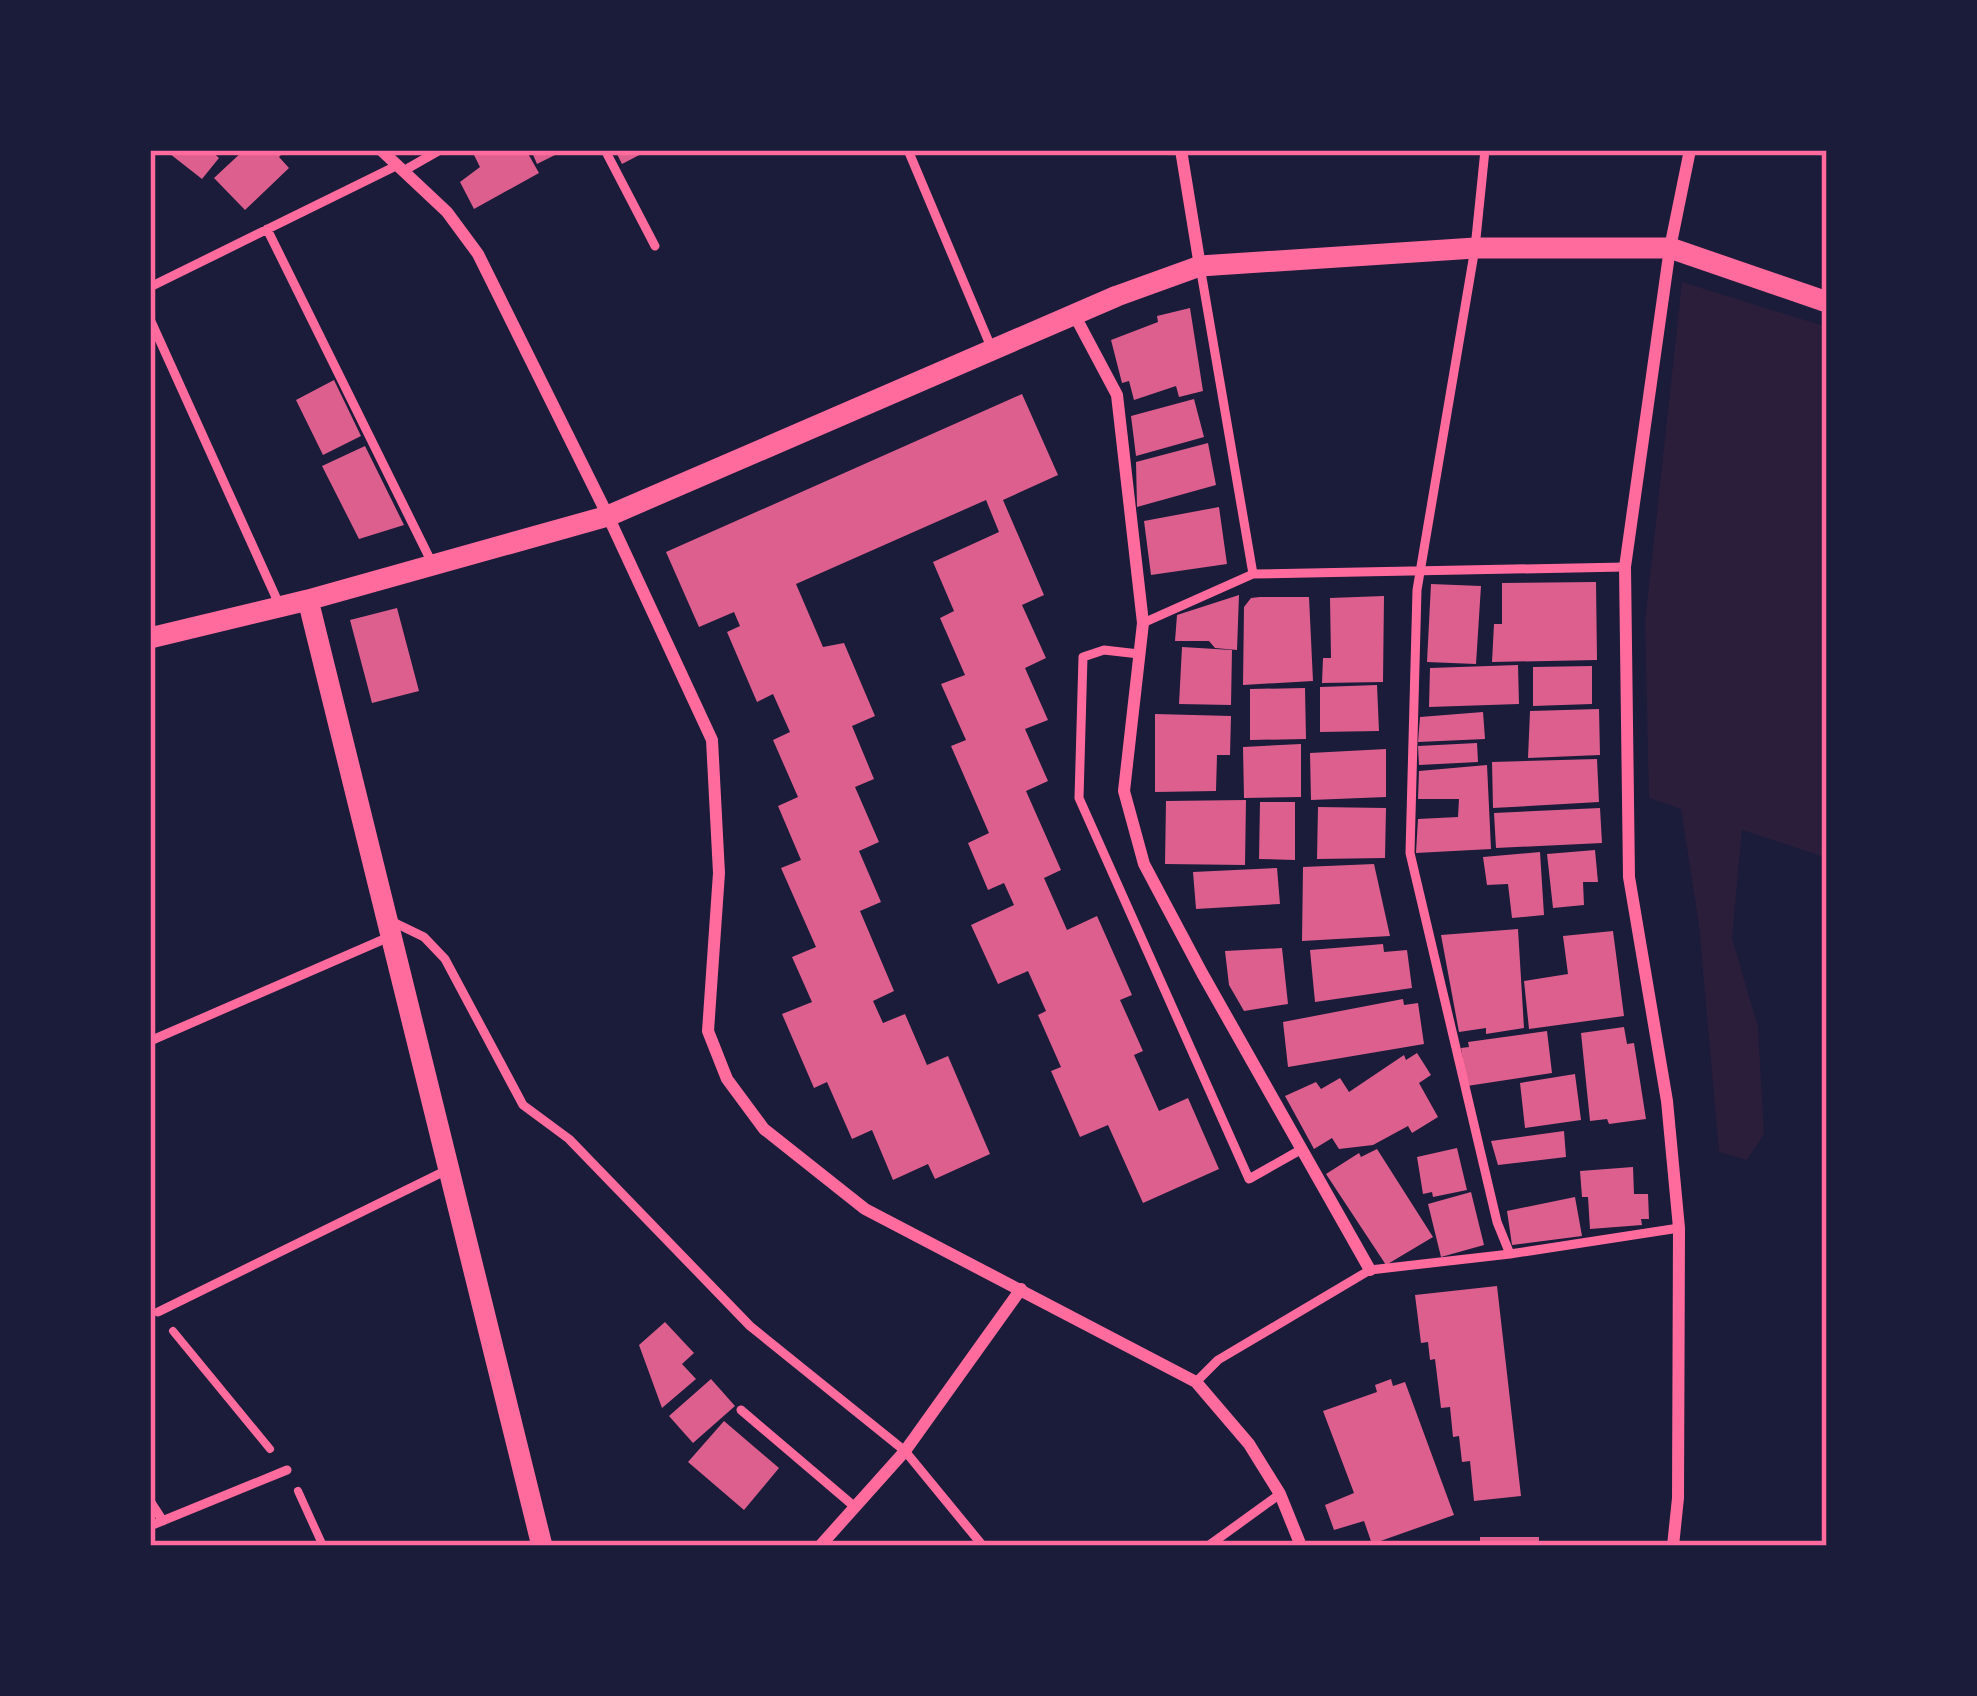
<svg xmlns="http://www.w3.org/2000/svg" width="1977" height="1696" viewBox="0 0 1977 1696" font-family="'IBM Plex Sans',sans-serif">
<rect width="100%" height="100%" fill="#1b1b3a"/>
<path fill="#2a1e3b" d="M 1682,282 L 1827,327 L 1827,858 L 1742,830 L 1732,938 L 1758,1027 L 1764,1134 L 1747,1160 L 1719,1152 L 1699,925 L 1681,809 L 1649,798 L 1645,622 Z"/>
<path fill="#dd5f8e" d="M 165,150 L 210,150 L 219,158 L 202,179 Z
M 244,150 L 286,150 L 279,157 L 289,168 L 245,210 L 214,178 Z
M 479,150 L 526,150 L 539,173 L 474,209 L 460,182 L 480,167 L 473,153 Z
M 531,150 L 565,150 L 537,164 Z
M 615,150 L 649,150 L 622,164 Z
M 1190,308 L 1203,391 L 1179,397 L 1176,386 L 1134,400 L 1129,381 L 1122,383 L 1111,340 L 1158,322 L 1157,316 Z
M 334,380 L 361,436 L 323,455 L 296,400 Z
M 1022,394 L 1058,475 L 1003,500 L 1044,595 L 1022,605 L 1046,658 L 1025,668 L 1048,720 L 1025,729 L 1048,781 L 1026,791 L 1061,870 L 1044,878 L 1067,930 L 1097,916 L 1132,995 L 1120,1000 L 1143,1051 L 1134,1055 L 1159,1111 L 1188,1098 L 1219,1169 L 1143,1203 L 1108,1125 L 1080,1137 L 1051,1071 L 1061,1067 L 1038,1015 L 1046,1011 L 1028,971 L 998,984 L 971,925 L 1014,905 L 1004,883 L 988,890 L 968,843 L 989,833 L 951,746 L 966,740 L 941,684 L 965,675 L 940,618 L 954,611 L 933,562 L 999,532 L 986,500 L 796,584 L 823,647 L 844,643 L 875,716 L 852,726 L 874,779 L 855,787 L 879,842 L 859,851 L 881,902 L 860,911 L 894,991 L 873,1001 L 883,1023 L 905,1014 L 927,1065 L 948,1056 L 990,1154 L 935,1179 L 928,1164 L 893,1180 L 872,1130 L 852,1139 L 827,1082 L 814,1088 L 782,1014 L 812,1002 L 792,957 L 816,947 L 781,868 L 801,860 L 778,806 L 798,797 L 773,740 L 790,732 L 773,694 L 757,702 L 727,632 L 740,626 L 734,612 L 699,627 L 666,552 Z
M 1194,399 L 1204,437 L 1136,456 L 1131,416 Z
M 1208,443 L 1216,485 L 1137,507 L 1136,462 Z
M 365,446 L 404,525 L 359,539 L 322,466 Z
M 1219,507 L 1227,564 L 1151,575 L 1144,521 Z
M 1596,582 L 1597,660 L 1492,662 L 1494,624 L 1502,624 L 1502,583 Z
M 1431,584 L 1481,586 L 1476,664 L 1427,662 Z
M 1239,595 L 1237,650 L 1215,648 L 1209,641 L 1175,641 L 1177,615 Z
M 1384,596 L 1383,682 L 1322,683 L 1323,658 L 1331,658 L 1330,598 Z
M 1260,597 L 1309,597 L 1313,681 L 1243,685 L 1244,607 L 1251,598 Z
M 397,608 L 419,691 L 372,703 L 350,620 Z
M 1182,647 L 1232,650 L 1231,705 L 1179,704 Z
M 1518,665 L 1519,704 L 1429,707 L 1430,668 Z
M 1592,666 L 1592,704 L 1533,706 L 1533,667 Z
M 1377,685 L 1379,731 L 1320,732 L 1320,687 Z
M 1305,688 L 1306,739 L 1250,740 L 1250,689 Z
M 1599,709 L 1600,755 L 1528,758 L 1530,711 Z
M 1483,712 L 1485,739 L 1418,742 L 1420,717 Z
M 1155,714 L 1231,716 L 1230,755 L 1217,755 L 1216,791 L 1155,792 Z
M 1477,743 L 1478,762 L 1419,765 L 1418,746 Z
M 1301,744 L 1301,797 L 1244,798 L 1243,747 Z
M 1386,749 L 1386,797 L 1311,800 L 1310,753 Z
M 1597,759 L 1599,802 L 1493,808 L 1492,762 Z
M 1487,765 L 1491,849 L 1416,853 L 1418,819 L 1458,817 L 1459,799 L 1418,799 L 1419,771 Z
M 1246,800 L 1245,865 L 1165,864 L 1166,801 Z
M 1260,802 L 1295,802 L 1295,860 L 1259,859 Z
M 1318,807 L 1386,808 L 1385,858 L 1317,859 Z
M 1600,808 L 1602,843 L 1496,848 L 1494,813 Z
M 1595,850 L 1598,882 L 1583,882 L 1584,905 L 1553,908 L 1547,854 Z
M 1540,852 L 1544,915 L 1512,918 L 1508,884 L 1487,885 L 1483,857 Z
M 1374,864 L 1390,936 L 1302,941 L 1303,867 Z
M 1277,868 L 1280,904 L 1196,909 L 1193,872 Z
M 1518,929 L 1524,1028 L 1486,1034 L 1486,1028 L 1459,1032 L 1441,935 Z
M 1613,931 L 1624,1016 L 1529,1029 L 1524,981 L 1568,974 L 1563,936 Z
M 1383,944 L 1384,952 L 1407,950 L 1412,988 L 1315,1002 L 1310,950 Z
M 1282,948 L 1288,1004 L 1244,1011 L 1229,985 L 1225,951 Z
M 1403,999 L 1404,1005 L 1418,1003 L 1424,1044 L 1288,1067 L 1283,1022 Z
M 1624,1027 L 1627,1044 L 1634,1043 L 1646,1119 L 1609,1124 L 1607,1119 L 1590,1121 L 1581,1033 Z
M 1547,1031 L 1552,1073 L 1467,1086 L 1461,1048 L 1469,1047 L 1468,1042 Z
M 1417,1053 L 1431,1075 L 1419,1083 L 1438,1117 L 1412,1133 L 1408,1126 L 1373,1145 L 1339,1149 L 1332,1138 L 1314,1149 L 1285,1096 L 1316,1082 L 1321,1089 L 1340,1078 L 1349,1092 L 1404,1055 L 1406,1060 Z
M 1575,1074 L 1581,1120 L 1525,1128 L 1520,1083 Z
M 1564,1131 L 1566,1157 L 1498,1165 L 1491,1141 Z
M 1457,1148 L 1467,1190 L 1433,1197 L 1432,1192 L 1423,1194 L 1417,1157 Z
M 1377,1149 L 1433,1237 L 1386,1265 L 1326,1174 L 1359,1153 L 1361,1157 Z
M 1633,1167 L 1634,1194 L 1648,1194 L 1649,1219 L 1641,1219 L 1642,1225 L 1590,1229 L 1588,1197 L 1582,1197 L 1580,1171 Z
M 1471,1192 L 1484,1245 L 1441,1257 L 1428,1204 Z
M 1575,1197 L 1582,1236 L 1512,1245 L 1507,1211 Z
M 1497,1286 L 1521,1496 L 1474,1501 L 1470,1461 L 1462,1462 L 1459,1436 L 1453,1437 L 1450,1407 L 1441,1408 L 1435,1359 L 1430,1360 L 1428,1342 L 1421,1343 L 1415,1295 Z
M 665,1322 L 694,1353 L 682,1364 L 696,1379 L 662,1408 L 639,1345 Z
M 711,1379 L 735,1406 L 693,1443 L 669,1416 Z
M 1391,1379 L 1393,1386 L 1405,1382 L 1454,1515 L 1372,1544 L 1364,1521 L 1334,1530 L 1325,1505 L 1354,1493 L 1323,1411 L 1377,1392 L 1375,1385 Z
M 724,1421 L 779,1468 L 744,1510 L 688,1462 Z
M 1480,1537 L 1539,1537 L 1539,1546 L 1480,1546 Z"/>
<g fill="none" stroke-linecap="round" stroke-linejoin="round">
<path stroke="#ff6b9d" stroke-width="8" d="M 173,1331 L 270,1449
M 298,1491 L 323,1546"/>
<path stroke="#ff6b9d" stroke-width="9" d="M 605,150 L 655,246
M 908,150 L 991,347
M 1485,150 L 1475,248 L 1417,590 L 1410,853 L 1497,1222 L 1510,1254
M 405,170 L 440,150
M 267,229 L 432,563
M 1200,266 L 1253,574 L 1625,567
M 150,287 L 398,165
M 150,319 L 279,604
M 1143,623 L 1253,574
M 1139,654 L 1104,650 L 1083,657 L 1079,798 L 1249,1179 L 1302,1149
M 393,922 L 424,937 L 445,959 L 523,1105 L 569,1139 L 750,1326 L 905,1451 L 983,1546
M 150,1041 L 389,937
M 158,1312 L 447,1170
M 1196,1382 L 1218,1360 L 1370,1270 L 1510,1254 L 1679,1228
M 741,1410 L 855,1507
M 150,1501 L 163,1521
M 150,1526 L 287,1470
M 1208,1546 L 1280,1494"/>
<path stroke="#ff6b9d" stroke-width="12" d="M 381,150 L 447,212 L 478,254 L 608,516 L 712,740 L 719,873 L 708,1031 L 727,1079 L 764,1129 L 865,1209 L 1196,1382 L 1249,1444 L 1280,1494 L 1301,1546
M 1181,150 L 1200,266
M 1075,316 L 1117,395 L 1143,623 L 1124,791 L 1144,864 L 1202,973 L 1370,1270
M 820,1546 L 905,1451 L 1021,1289
M 1673,1546 L 1678,1498 L 1679,1228 L 1667,1101 L 1629,877 L 1625,567 L 1670,248 L 1690,150"/>
<path stroke="#ff6b9d" stroke-width="21" d="M 308,600 L 542,1546
M 150,638 L 308,600 L 608,516 L 1117,296 L 1200,266 L 1475,248 L 1670,248 L 1827,302"/>
</g>
<rect width="1977" height="1696" fill="none" stroke="#1b1b3a" stroke-width="306"/>
<rect x="153" y="153" width="1671" height="1390" fill="none" stroke="#ff6b9d" stroke-width="4.5"/>
</svg>
